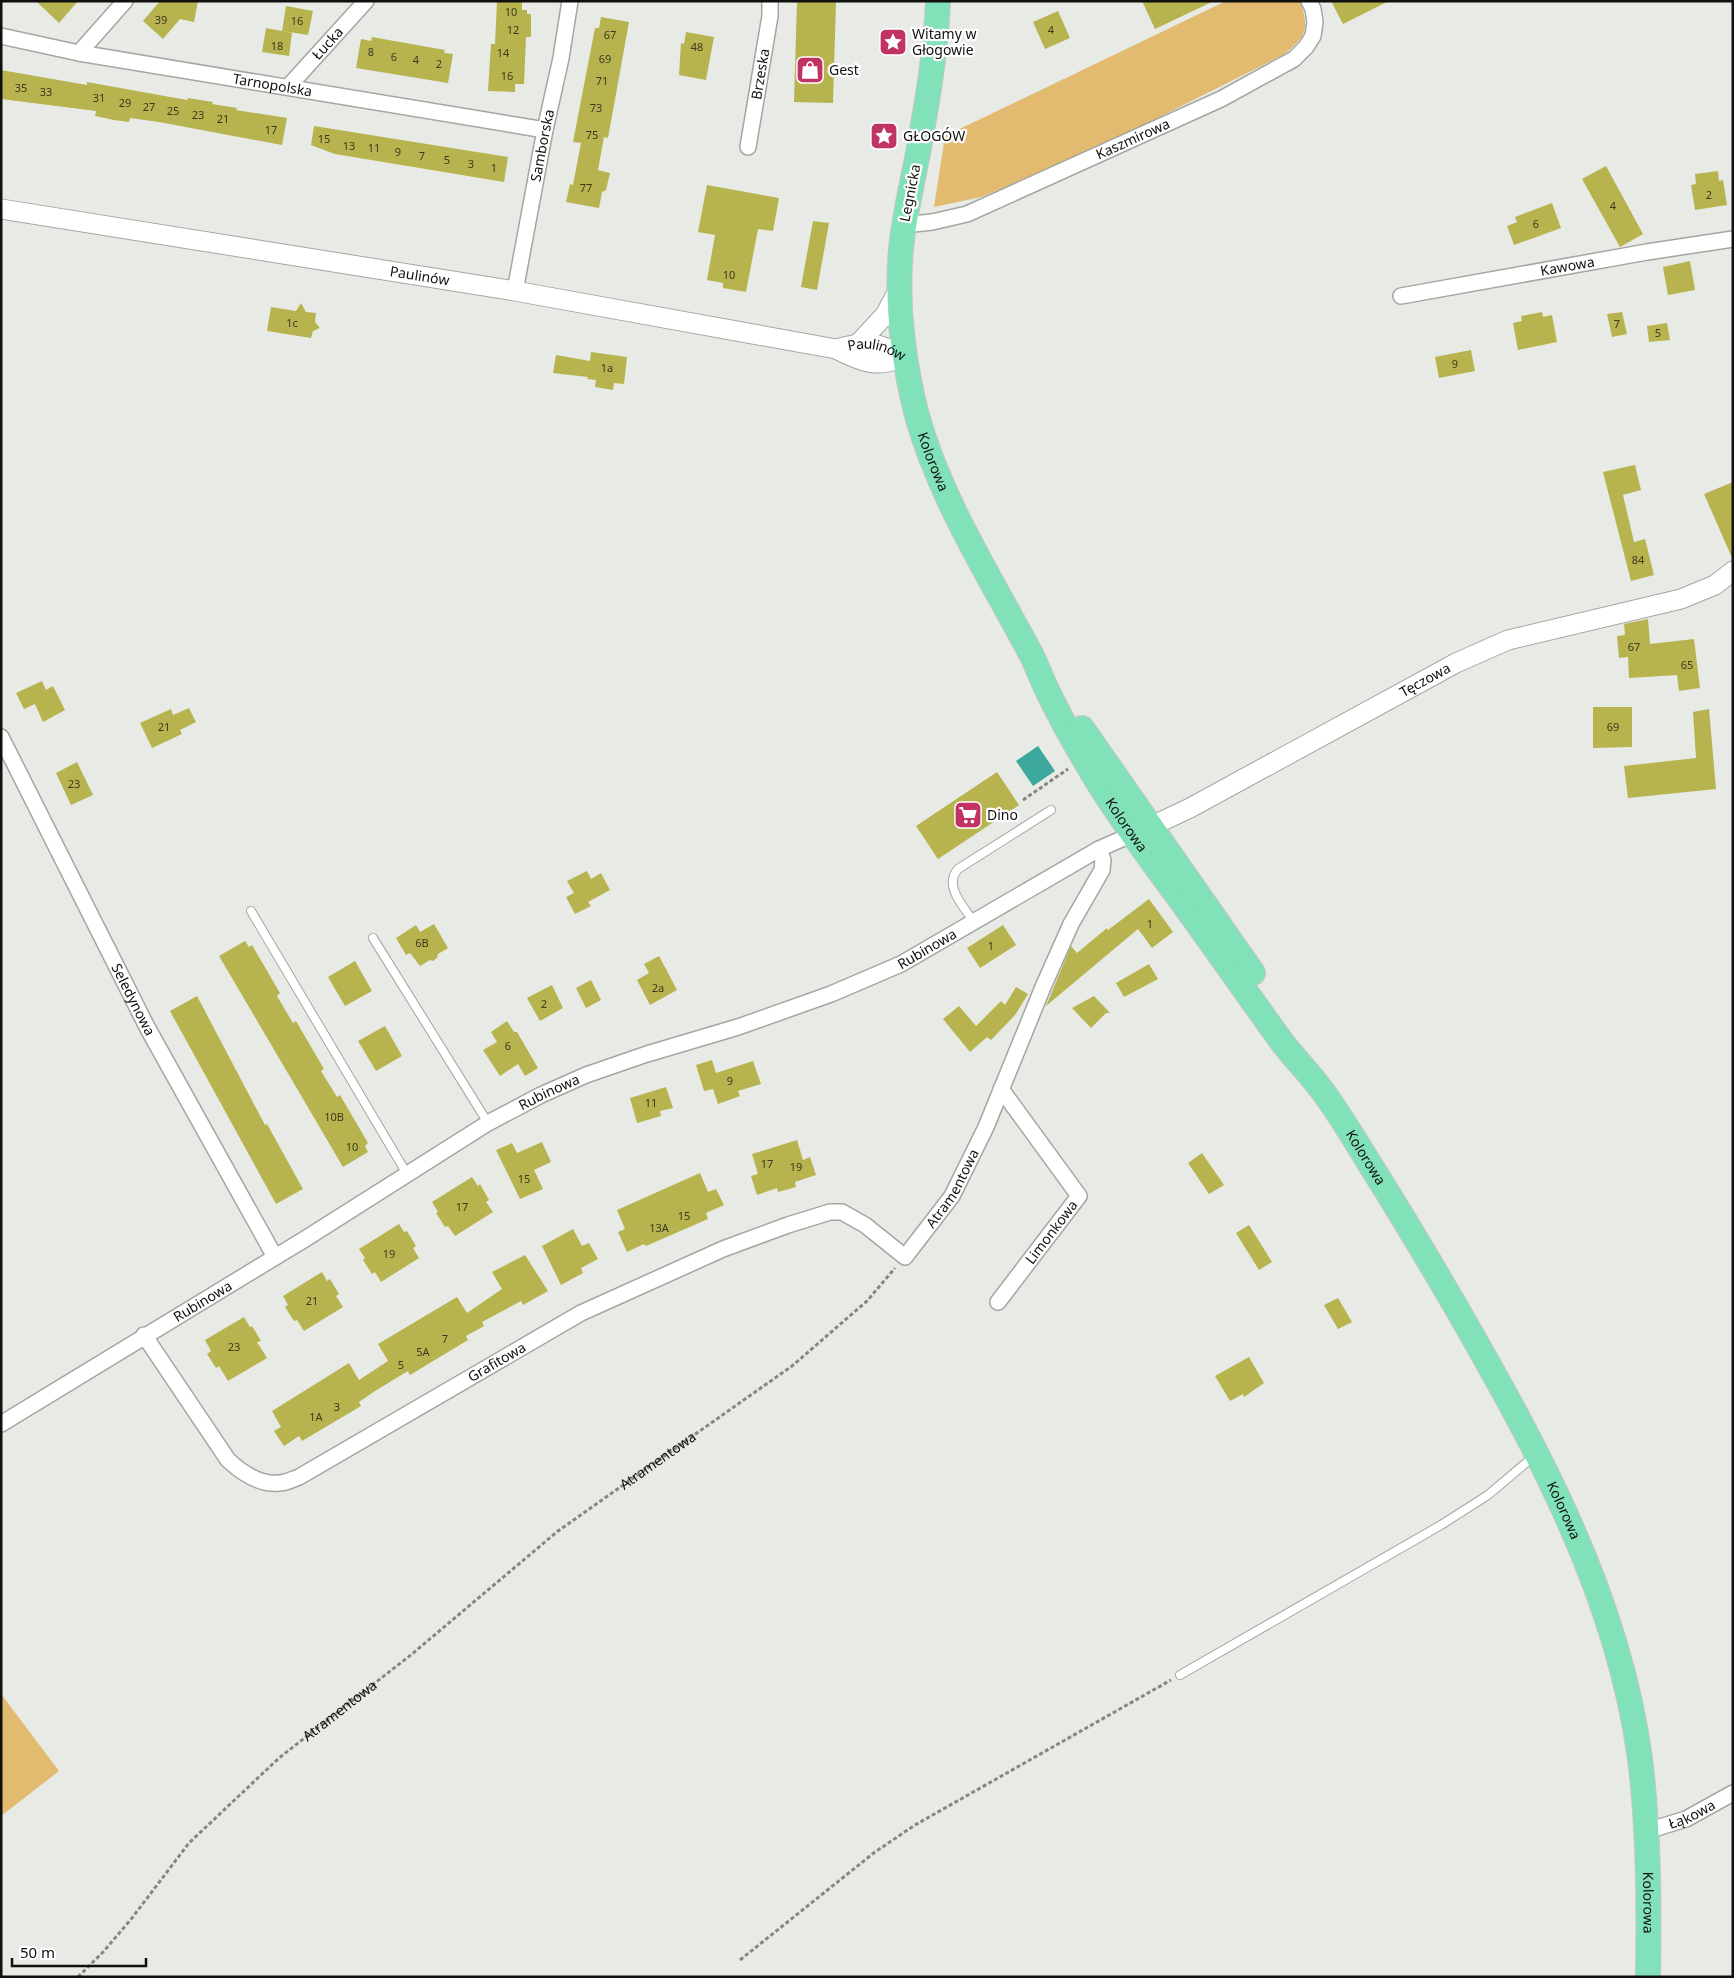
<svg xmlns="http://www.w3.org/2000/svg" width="1734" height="1978" viewBox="0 0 1734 1978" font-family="'Noto Sans',sans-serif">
<rect width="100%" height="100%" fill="#e7eae5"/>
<path fill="#e2ba70" d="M 1226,1 L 1300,1 C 1310,30 1306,37 1283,55 L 1126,134 L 1031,176 L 981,197 L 934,207 L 945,136 Z
M 1,1694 L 59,1771 L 1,1816 Z"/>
<path fill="#3da99e" d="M 1038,746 L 1055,771 L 1033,786 L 1016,761 Z"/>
<path fill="#b7b44f" d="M 36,1 L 78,1 L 59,23 Z
M 160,1 L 198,1 L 194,22 L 180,19 L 163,39 L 143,21 Z
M 497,1 L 522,1 L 522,10 L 527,10 L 527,14 L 531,14 L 531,37 L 526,37 L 524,84 L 515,84 L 515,92 L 488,91 L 491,44 L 495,44 Z
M 797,1 L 836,1 L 833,103 L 794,102 Z
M 1142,1 L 1214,1 L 1155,29 Z
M 1331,1 L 1389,1 L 1343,24 Z
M 286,6 L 313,11 L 308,35 L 282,31 Z
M 1058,11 L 1070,38 L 1045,49 L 1033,22 Z
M 601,17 L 629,22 L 608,138 L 604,137 L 598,170 L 610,173 L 606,190 L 602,192 L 599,208 L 566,202 L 570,184 L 573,185 L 581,143 L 573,142 L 595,28 L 599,28 Z
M 266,28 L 292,33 L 289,56 L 262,52 Z
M 686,32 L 714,37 L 706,80 L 679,75 L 681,43 L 684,44 Z
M 372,37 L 445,50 L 444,53 L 453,54 L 448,83 L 356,68 L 361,39 L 371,41 Z
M 1,70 L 87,85 L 87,82 L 187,100 L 188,98 L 213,102 L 212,104 L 237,108 L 236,110 L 287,118 L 282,145 L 159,122 L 130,118 L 129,122 L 114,120 L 95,116 L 96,111 L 1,99 Z
M 314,126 L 508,157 L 504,182 L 335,154 L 311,145 Z
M 1606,166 L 1643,234 L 1620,247 L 1582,179 Z
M 1718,171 L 1719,181 L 1723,180 L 1727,205 L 1695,210 L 1691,185 L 1696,184 L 1695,174 Z
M 707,185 L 779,198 L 773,231 L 758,229 L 746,292 L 723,288 L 723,283 L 707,280 L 715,235 L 698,232 Z
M 1552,203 L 1561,228 L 1514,245 L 1507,226 L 1517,222 L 1515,217 Z
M 813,221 L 829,223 L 817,290 L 801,287 Z
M 1690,261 L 1695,290 L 1668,295 L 1663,267 Z
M 301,303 L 306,312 L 316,313 L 315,322 L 320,328 L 313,331 L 311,338 L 267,331 L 271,307 L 296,311 Z
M 1542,312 L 1543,317 L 1552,315 L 1557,342 L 1518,350 L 1513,323 L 1522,321 L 1521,316 Z
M 1622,312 L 1627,334 L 1612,337 L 1607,314 Z
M 1667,323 L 1670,340 L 1649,342 L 1647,326 Z
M 1471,350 L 1475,371 L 1439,378 L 1435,357 Z
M 591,352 L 627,357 L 624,384 L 614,383 L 613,390 L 595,387 L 596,380 L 587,379 L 588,377 L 553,373 L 556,355 L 590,361 Z
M 1635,465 L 1641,490 L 1623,495 L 1634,542 L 1645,539 L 1654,575 L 1631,581 L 1603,472 Z
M 1733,482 L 1733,560 L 1704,494 Z
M 1648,619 L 1650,644 L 1694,639 L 1700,688 L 1679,691 L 1677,675 L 1629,678 L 1628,657 L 1619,658 L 1617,636 L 1625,635 L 1624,624 Z
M 42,681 L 46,690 L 53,686 L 65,710 L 43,722 L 35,704 L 24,709 L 16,693 Z
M 1593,707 L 1632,707 L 1632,747 L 1593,748 Z
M 189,708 L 196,722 L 180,730 L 182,734 L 152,748 L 140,723 L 171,709 L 173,715 Z
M 1709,709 L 1716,789 L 1628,798 L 1624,766 L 1696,758 L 1693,712 Z
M 77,762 L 93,795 L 71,805 L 56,773 Z
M 997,772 L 1019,805 L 938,859 L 916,826 Z
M 587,871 L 591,879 L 601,873 L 610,890 L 588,902 L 591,906 L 575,914 L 566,897 L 574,893 L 567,881 Z
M 1149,899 L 1173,932 L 1152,948 L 1138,929 L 1046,1006 L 1071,946 L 1077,953 L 1107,928 L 1108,930 Z
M 434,924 L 448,948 L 438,954 L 437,958 L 433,961 L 430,960 L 420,966 L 410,953 L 406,955 L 396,938 L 416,925 L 420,932 Z
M 1003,925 L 1016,945 L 980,968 L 967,948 Z
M 245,941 L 249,947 L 252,945 L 280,993 L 277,996 L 293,1023 L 296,1021 L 324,1069 L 321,1071 L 337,1097 L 340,1095 L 368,1143 L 365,1146 L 368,1152 L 343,1167 L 219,956 Z
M 659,956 L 677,990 L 650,1005 L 637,980 L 649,973 L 644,964 Z
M 355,961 L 372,991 L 345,1006 L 328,977 Z
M 1149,964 L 1158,979 L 1124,997 L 1116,983 Z
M 591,980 L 601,1000 L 586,1008 L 576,988 Z
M 552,985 L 563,1008 L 540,1021 L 527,998 Z
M 1016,987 L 1028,994 L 1015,1015 L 991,1040 L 987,1037 L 970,1052 L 943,1019 L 959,1006 L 976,1026 L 1001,1001 L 1005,1005 Z
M 197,996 L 265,1125 L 267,1124 L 303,1189 L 276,1204 L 170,1011 Z
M 1094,996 L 1110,1013 L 1106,1013 L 1091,1028 L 1072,1008 Z
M 507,1021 L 514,1032 L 517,1032 L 538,1068 L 525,1076 L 518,1064 L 500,1076 L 483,1050 L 497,1042 L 491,1032 Z
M 385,1026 L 402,1056 L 376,1071 L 358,1041 Z
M 712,1060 L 716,1073 L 753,1061 L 761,1084 L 738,1091 L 740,1096 L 718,1104 L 713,1089 L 704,1091 L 696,1065 Z
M 666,1087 L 673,1108 L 660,1111 L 661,1116 L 637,1123 L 630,1098 Z
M 797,1140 L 803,1160 L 810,1157 L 816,1175 L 795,1182 L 796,1187 L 778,1192 L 777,1188 L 757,1195 L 751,1176 L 758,1174 L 752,1154 Z
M 542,1142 L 551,1162 L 534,1170 L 543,1189 L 520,1199 L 496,1150 L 512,1143 L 517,1153 Z
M 1202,1153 L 1224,1185 L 1209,1194 L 1188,1163 Z
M 700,1173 L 708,1192 L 716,1189 L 724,1205 L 706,1213 L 708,1219 L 646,1246 L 644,1244 L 627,1252 L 618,1232 L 625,1229 L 617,1210 Z
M 472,1177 L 478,1186 L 480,1184 L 489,1200 L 486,1202 L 493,1212 L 455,1236 L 448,1226 L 445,1227 L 436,1213 L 438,1212 L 432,1202 Z
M 399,1224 L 404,1232 L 407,1231 L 416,1246 L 413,1248 L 419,1258 L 381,1282 L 375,1272 L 372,1274 L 363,1260 L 365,1258 L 359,1249 Z
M 1249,1225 L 1272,1262 L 1259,1270 L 1236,1233 Z
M 573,1229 L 582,1246 L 589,1243 L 598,1259 L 581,1268 L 583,1273 L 561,1285 L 542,1246 Z
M 525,1255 L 548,1291 L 523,1305 L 521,1301 L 482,1322 L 484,1326 L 466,1336 L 468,1340 L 410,1375 L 408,1371 L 375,1391 L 359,1402 L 361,1406 L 302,1441 L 299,1436 L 284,1446 L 274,1431 L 281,1427 L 272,1411 L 349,1363 L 359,1380 L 388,1361 L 378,1344 L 457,1297 L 467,1313 L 502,1289 L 492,1272 Z
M 322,1272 L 327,1281 L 330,1279 L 339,1294 L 336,1296 L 343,1307 L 304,1331 L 297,1320 L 294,1321 L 285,1307 L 288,1305 L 283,1296 Z
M 1338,1298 L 1352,1322 L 1338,1329 L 1324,1305 Z
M 244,1317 L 250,1327 L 252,1326 L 261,1341 L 257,1342 L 267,1358 L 228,1381 L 219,1366 L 216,1368 L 207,1354 L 211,1351 L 205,1340 Z
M 1249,1357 L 1264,1383 L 1244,1397 L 1243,1394 L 1230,1401 L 1215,1376 Z"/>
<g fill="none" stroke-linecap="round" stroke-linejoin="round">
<defs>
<path id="service" d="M 251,911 L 407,1174
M 974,922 C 964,907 943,886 958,869 L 1051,810
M 373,938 L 488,1123
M 1180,1675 L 1441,1525 L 1488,1495 L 1533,1457"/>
<g id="minor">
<path id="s2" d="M 1,36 L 79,53 L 545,130"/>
<path d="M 79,53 L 125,1"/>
<path id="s3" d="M 288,87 L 366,1"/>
<path id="s4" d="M 748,147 L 770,16 L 770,1"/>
<path id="s5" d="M 904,225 L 932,222 L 967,214 L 1221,99 L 1294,59 L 1306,47 L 1313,36 L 1315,22 L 1313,9 L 1309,1"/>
<path id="s6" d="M 515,291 L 545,130 L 561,58 L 570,1"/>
<path id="s7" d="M 1401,296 L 1647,252 L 1733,239"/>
<path id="s8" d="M 1,737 L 147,1027 L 275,1257"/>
<path id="s9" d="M 998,1302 L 1079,1196 L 1001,1089"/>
<path id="s10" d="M 144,1335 L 228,1460 C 242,1473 259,1485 279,1483 C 286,1483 293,1479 299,1477 L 581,1313 L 723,1249 L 788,1225 L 830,1212 L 842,1212 L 849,1216 L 865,1225 L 905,1257 L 952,1196 L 986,1127 L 1043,987 L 1071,924 L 1102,870 L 1103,860 L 1099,849"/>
<path id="s11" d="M 1,1424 L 305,1239 L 488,1123 L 541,1095 L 586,1075 L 647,1054 L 738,1027 L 831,994 L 901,964 L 1099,849 L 1133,834"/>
<path id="s12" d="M 1647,1831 L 1686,1819 L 1733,1793"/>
</g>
<g id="tertiary">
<path id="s13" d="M 1,209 L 515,291 L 836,349 C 864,363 876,368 905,357"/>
<path d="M 858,344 L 885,315 L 899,289"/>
<path id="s14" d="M 836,349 C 866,340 878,342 905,357"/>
<path id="s15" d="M 1139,832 L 1190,808 L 1456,663 L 1508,640 L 1681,599 L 1715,585 L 1733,571"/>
</g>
<g id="primary">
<path id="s16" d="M 938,1 C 936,52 927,103 918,153 C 912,185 904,217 901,249 C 896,304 903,359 916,412 C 940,500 991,578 1033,658 C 1039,671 1044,685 1051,698 C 1065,727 1082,756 1099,784 C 1126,827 1157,868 1187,909 C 1219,953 1250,998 1282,1042 C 1295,1059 1311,1075 1324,1093 C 1341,1116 1356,1142 1371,1166 C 1400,1212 1428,1259 1456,1307 C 1537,1448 1618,1594 1640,1759 C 1649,1831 1649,1904 1648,1977"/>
<path d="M 1082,728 L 1253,973"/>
</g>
</defs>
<use href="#service" stroke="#a3a7a1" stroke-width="10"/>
<use href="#minor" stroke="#a3a7a1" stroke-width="18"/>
<use href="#tertiary" stroke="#a3a7a1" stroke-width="21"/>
<use href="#primary" stroke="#c6c6c5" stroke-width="26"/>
<g stroke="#858783" stroke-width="3" stroke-dasharray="4 2.5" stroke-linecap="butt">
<path d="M 1023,800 L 1068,769"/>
<path d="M 740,1960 L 875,1852 L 915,1825 L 1171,1680"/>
<path id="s1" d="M 78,1977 L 104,1951 L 132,1918 L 189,1843 L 279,1758 L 412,1654 L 558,1531 L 792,1366 L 867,1301 L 895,1268"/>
</g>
<use href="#service" stroke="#fff" stroke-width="8"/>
<use href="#minor" stroke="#fff" stroke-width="15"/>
<use href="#tertiary" stroke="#fff" stroke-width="19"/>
<use href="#primary" stroke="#81e2b9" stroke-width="24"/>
</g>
<defs>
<symbol id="sight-square" viewBox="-11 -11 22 22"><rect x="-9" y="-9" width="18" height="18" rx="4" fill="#c03364" stroke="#fff"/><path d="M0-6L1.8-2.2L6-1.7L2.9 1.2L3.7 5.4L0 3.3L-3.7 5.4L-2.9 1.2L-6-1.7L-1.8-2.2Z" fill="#fff"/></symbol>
<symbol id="shop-square" viewBox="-11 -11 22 22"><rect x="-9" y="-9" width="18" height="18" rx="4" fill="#c03364" stroke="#fff"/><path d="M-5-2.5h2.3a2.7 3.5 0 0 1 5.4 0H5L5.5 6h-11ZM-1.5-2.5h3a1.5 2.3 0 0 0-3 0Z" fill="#fff"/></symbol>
<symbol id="supermarket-square" viewBox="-11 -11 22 22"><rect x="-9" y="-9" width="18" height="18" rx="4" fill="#c03364" stroke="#fff"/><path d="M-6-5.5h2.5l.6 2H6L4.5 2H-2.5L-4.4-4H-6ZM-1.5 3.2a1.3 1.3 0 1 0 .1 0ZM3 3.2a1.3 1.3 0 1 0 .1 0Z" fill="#fff"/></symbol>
</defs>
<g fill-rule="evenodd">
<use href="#sight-square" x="877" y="26" width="32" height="32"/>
<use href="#shop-square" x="794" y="54" width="32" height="32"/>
<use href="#sight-square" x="868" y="120" width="32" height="32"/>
<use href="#supermarket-square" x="952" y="799" width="32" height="32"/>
</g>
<g text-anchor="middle" stroke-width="4.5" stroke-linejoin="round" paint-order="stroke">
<g font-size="11" fill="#3a3a1f">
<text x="511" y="16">10</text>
<text x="161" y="24">39</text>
<text x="297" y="25">16</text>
<text x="513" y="34">12</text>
<text x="1051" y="34">4</text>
<text x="610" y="39">67</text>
<text x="277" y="50">18</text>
<text x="697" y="51">48</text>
<text x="371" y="56">8</text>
<text x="503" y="57">14</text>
<text x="394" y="61">6</text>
<text x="605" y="63">69</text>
<text x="416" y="64">4</text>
<text x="439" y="68">2</text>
<text x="507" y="80">16</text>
<text x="602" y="85">71</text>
<text x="21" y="92">35</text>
<text x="46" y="96">33</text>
<text x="99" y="102">31</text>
<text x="125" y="107">29</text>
<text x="149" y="111">27</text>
<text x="596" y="112">73</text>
<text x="173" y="115">25</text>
<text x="198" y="119">23</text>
<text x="223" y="123">21</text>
<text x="271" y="134">17</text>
<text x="592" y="139">75</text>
<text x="324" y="143">15</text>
<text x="349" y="150">13</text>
<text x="374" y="152">11</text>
<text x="398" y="156">9</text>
<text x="422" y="160">7</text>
<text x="447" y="164">5</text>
<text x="471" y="168">3</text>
<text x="494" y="172">1</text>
<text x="586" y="192">77</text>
<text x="1709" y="199">2</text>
<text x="1613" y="210">4</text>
<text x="1536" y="228">6</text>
<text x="729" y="279">10</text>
<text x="292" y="327">1c</text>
<text x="1617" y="328">7</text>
<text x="1658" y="337">5</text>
<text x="1455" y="368">9</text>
<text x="607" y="372">1a</text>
<text x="1638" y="564">84</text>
<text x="1634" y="651">67</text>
<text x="1687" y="669">65</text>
<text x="164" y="731">21</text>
<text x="1613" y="731">69</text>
<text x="74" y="788">23</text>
<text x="1150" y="928">1</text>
<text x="422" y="947">6B</text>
<text x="991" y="950">1</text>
<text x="658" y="992">2a</text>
<text x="544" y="1008">2</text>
<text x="508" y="1050">6</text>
<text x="730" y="1085">9</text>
<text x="651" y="1107">11</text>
<text x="334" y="1121">10B</text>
<text x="352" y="1151">10</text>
<text x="767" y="1168">17</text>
<text x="796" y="1171">19</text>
<text x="524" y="1183">15</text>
<text x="462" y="1211">17</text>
<text x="684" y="1220">15</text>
<text x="659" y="1232">13A</text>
<text x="389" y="1258">19</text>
<text x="312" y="1305">21</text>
<text x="445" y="1343">7</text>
<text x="234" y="1351">23</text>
<text x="423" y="1356">5A</text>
<text x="401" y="1369">5</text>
<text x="337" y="1411">3</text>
<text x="316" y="1421">1A</text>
</g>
<g font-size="14" fill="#10110f" stroke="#fff" text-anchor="start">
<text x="912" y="39">Witamy w<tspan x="912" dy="16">Głogowie</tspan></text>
<text x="829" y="75">Gest</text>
<text x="903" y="141">GŁOGÓW</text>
<text x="987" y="820">Dino</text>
</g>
<g font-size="14" fill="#10110f" stroke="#fff">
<text dy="5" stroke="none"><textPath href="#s3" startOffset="59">Łucka</textPath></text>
<text dy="5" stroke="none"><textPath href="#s4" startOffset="74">Brzeska</textPath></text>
<text dy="5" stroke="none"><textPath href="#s2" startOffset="276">Tarnopolska</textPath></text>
<text dy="5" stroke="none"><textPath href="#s5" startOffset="246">Kaszmirowa</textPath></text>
<text dy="5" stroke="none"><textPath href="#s6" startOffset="148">Samborska</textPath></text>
<text transform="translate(910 193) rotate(-79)" y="5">Legnicka</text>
<text dy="5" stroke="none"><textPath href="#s7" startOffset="169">Kawowa</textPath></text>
<text dy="5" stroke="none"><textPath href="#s13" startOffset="424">Paulinów</textPath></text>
<text dy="5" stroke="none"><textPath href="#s14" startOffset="42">Paulinów</textPath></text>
<text dy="5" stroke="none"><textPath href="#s16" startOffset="468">Kolorowa</textPath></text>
<text dy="5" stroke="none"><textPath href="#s15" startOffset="324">Tęczowa</textPath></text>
<text dy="5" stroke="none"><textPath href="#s16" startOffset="880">Kolorowa</textPath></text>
<text dy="5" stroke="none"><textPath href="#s11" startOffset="1046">Rubinowa</textPath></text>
<text dy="5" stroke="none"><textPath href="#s8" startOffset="294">Seledynowa</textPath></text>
<text dy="5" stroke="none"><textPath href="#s11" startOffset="641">Rubinowa</textPath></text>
<text dy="5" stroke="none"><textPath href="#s16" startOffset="1290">Kolorowa</textPath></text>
<text dy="5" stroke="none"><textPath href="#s10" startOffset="998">Atramentowa</textPath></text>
<text dy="5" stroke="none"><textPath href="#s9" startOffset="88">Limonkowa</textPath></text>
<text dy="5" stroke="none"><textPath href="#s11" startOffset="236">Rubinowa</textPath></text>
<text dy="5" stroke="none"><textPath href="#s10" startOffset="458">Grafitowa</textPath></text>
<text dy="5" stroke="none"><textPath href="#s1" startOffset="780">Atramentowa</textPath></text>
<text dy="5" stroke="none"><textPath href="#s16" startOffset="1695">Kolorowa</textPath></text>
<text dy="5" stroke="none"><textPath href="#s1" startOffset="375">Atramentowa</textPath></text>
<text dy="5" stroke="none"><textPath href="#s12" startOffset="48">Łąkowa</textPath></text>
<text dy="5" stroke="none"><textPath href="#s16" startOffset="2100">Kolorowa</textPath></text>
</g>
</g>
<rect width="1734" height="1978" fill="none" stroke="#10110f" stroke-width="5"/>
<path d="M12 1958v8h134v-8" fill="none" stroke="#10110f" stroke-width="2.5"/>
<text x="20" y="1958" font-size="15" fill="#10110f" stroke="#ffffff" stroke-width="4" paint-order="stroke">50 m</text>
</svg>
